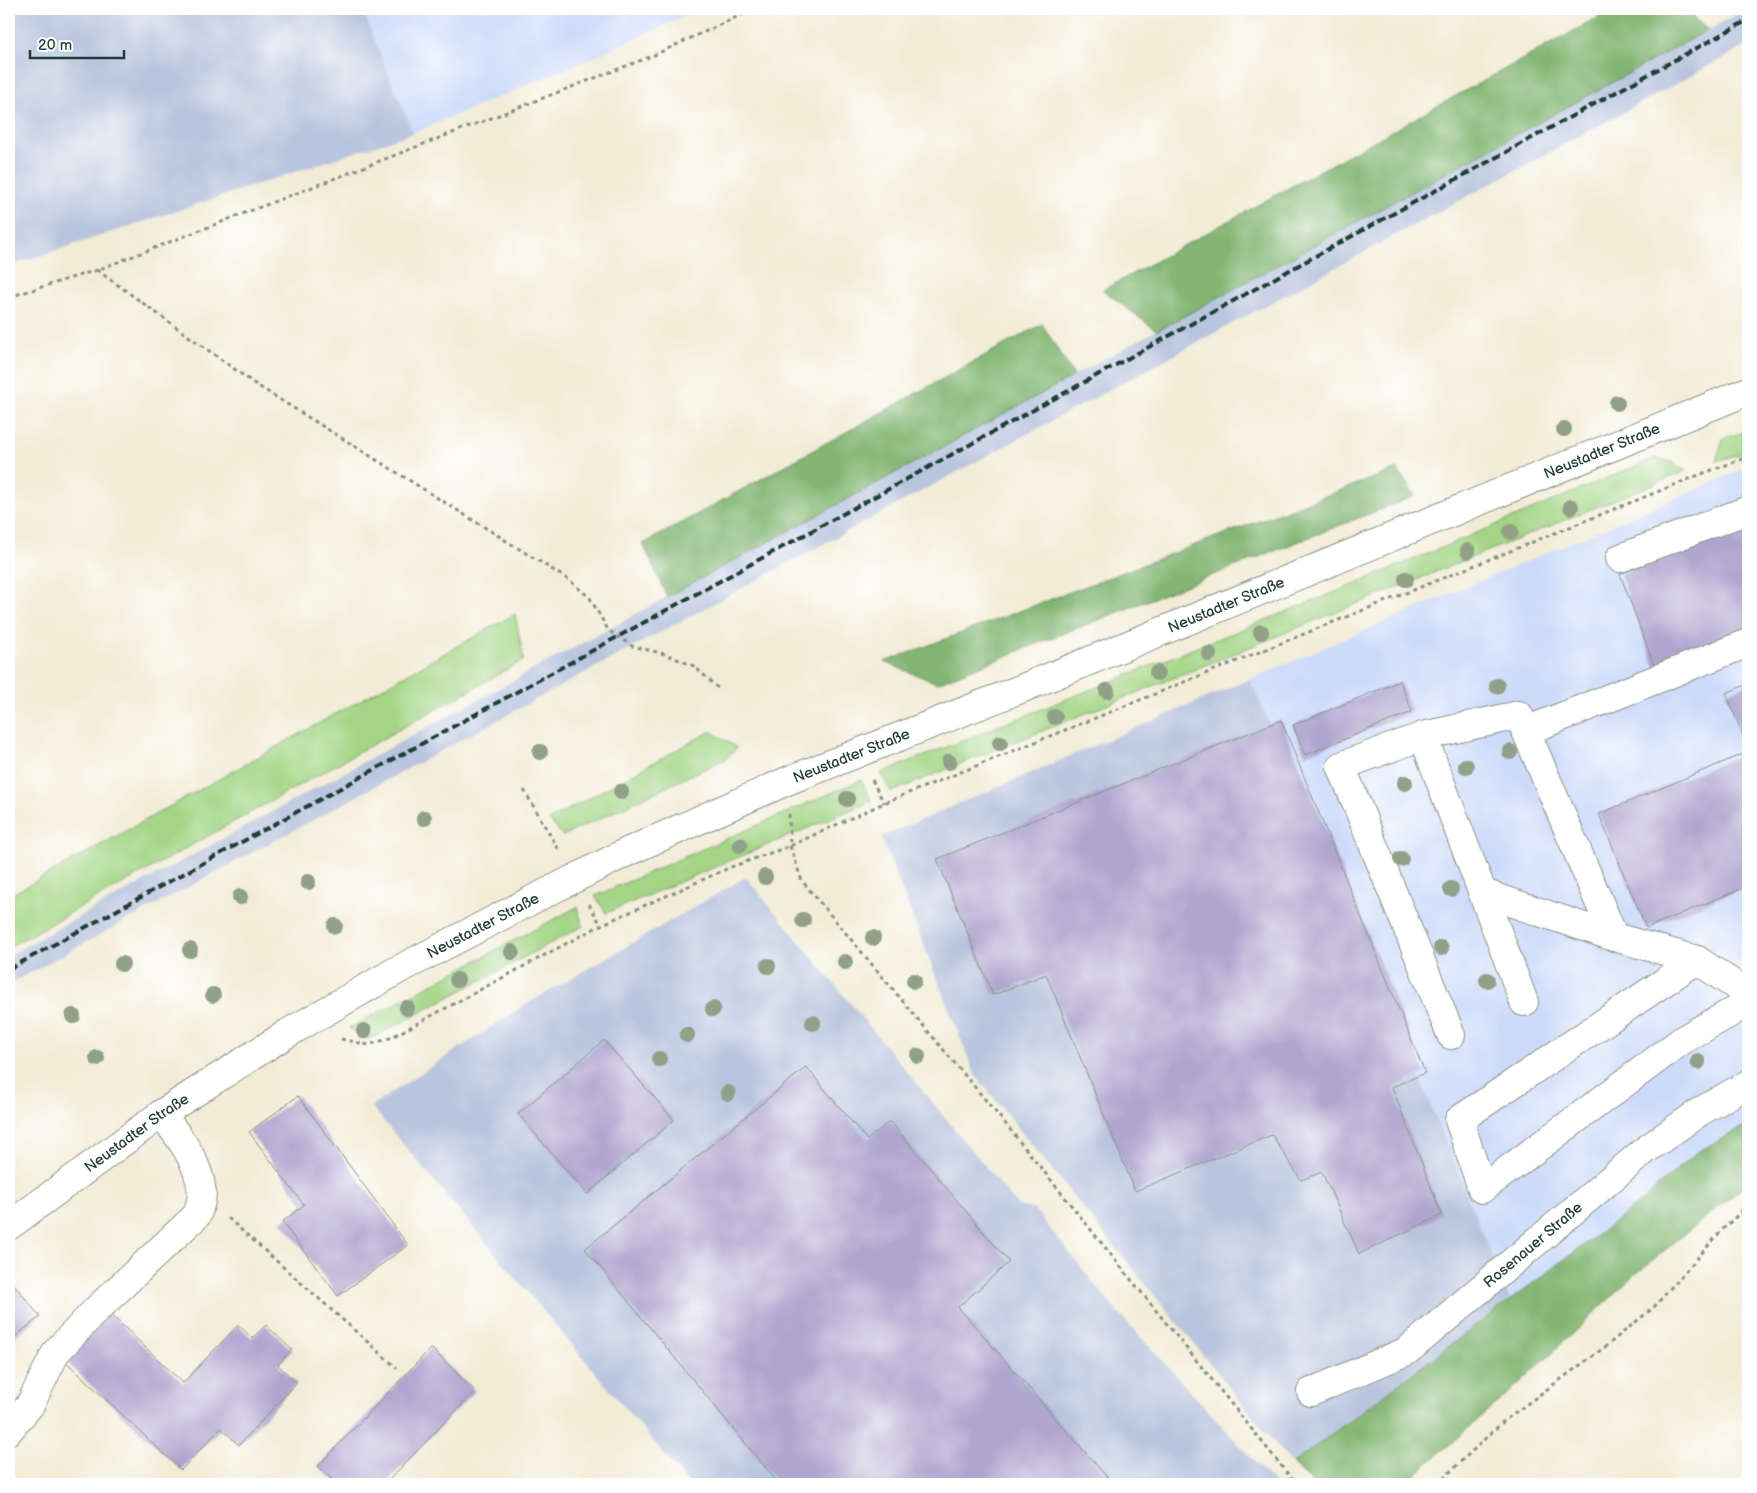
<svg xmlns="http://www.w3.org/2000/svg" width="1757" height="1493" font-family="'Balsamiq Sans',sans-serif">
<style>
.built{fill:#cddbfa}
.industrial{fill:#b9c5de}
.green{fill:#a3d585;stroke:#61895c}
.forest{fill:#82b672;stroke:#507a53}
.building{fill:#afa5cf}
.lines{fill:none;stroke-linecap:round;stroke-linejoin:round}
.minor-casing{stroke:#889485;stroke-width:30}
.path{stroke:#889485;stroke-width:3;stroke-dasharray:4 4;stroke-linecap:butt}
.minor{stroke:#fff;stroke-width:28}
.rail{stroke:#1f3d34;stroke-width:4;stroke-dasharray:8 4;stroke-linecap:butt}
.tree{fill:#90a188}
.labels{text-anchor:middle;stroke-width:5;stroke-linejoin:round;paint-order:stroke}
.street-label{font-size:15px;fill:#1f3d34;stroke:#fff}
</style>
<rect width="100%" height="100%" fill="#fff"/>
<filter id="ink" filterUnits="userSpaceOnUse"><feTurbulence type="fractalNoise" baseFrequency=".02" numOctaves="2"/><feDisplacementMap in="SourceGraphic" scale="10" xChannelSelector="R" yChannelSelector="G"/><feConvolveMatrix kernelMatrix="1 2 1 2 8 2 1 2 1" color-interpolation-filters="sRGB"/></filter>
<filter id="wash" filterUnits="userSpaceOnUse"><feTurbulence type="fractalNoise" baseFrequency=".0096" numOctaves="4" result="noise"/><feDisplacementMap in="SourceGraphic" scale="20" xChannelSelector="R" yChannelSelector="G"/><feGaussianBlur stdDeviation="1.12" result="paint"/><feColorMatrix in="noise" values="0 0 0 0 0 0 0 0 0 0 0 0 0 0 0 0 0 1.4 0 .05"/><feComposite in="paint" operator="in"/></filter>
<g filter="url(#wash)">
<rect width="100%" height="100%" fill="#f2ecd6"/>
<path class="built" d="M362,9H701L594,57L413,133Z
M1748,467V1124L1694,1154L1641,1202L1510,1300L1250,679Z"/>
<path class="industrial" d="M9,9H362L413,133L9,266Z
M1747,9H1748V45L9,984V955Z
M1250,679L1359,930L1510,1300L1292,1464L975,1075L881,837Z
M746,877L1018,1206L1035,1210L1114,1308L1275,1484H689L371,1106L522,1007Z"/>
<path class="green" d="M1748,431V452L1716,461L1723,438Z
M1655,458L1674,463L1686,471L891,792L881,773L1348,587Z
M515,614L524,660L9,947V896Z
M711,731L737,748L727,758L563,836L549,820Z
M861,780L872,801L606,913L595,896Z
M577,907L583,926L372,1038L362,1039L349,1028Z"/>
<path class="forest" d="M1614,9H1683L1708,30L1157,331L1103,290Z
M1042,324L1074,376L667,597L643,544Z
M1397,469L1415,496L937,683L884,662Z
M1748,1124V1183L1639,1271L1511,1391L1404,1484H1314L1292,1464L1641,1202L1694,1154Z"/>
<g id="blocks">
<path class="building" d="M1748,523V632L1655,668L1620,574Z
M1400,681L1412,712L1305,755L1293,725Z
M1748,684V748L1726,693Z
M1281,720L1425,1073L1392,1087L1442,1215L1359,1254L1322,1172L1301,1180L1272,1135L1135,1191L1046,974L993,995L937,859Z
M1748,752V886L1646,928L1599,814Z
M604,1040L674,1120L587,1194L518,1114Z
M806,1067L867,1140L890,1121L1009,1262L958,1307L1113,1484H779L585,1249Z
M298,1096L408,1245L338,1296L282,1222L304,1205L249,1132Z
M9,1278L40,1317L9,1341Z
M106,1310L183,1383L238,1325L252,1338L266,1325L292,1350L278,1365L297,1383L239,1445L221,1428L181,1470L61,1357Z
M431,1348L475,1391L385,1484H337L318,1466Z"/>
</g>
</g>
<g filter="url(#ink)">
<use href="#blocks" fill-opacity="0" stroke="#889485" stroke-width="1"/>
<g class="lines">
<g class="minor-casing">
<g id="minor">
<path d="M1620,558L1748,510"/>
<path d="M1526,731L1748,643"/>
<path d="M1423,736L1524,1002"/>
<path d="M1483,893L1614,937"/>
<path d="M1697,960L1459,1120L1482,1189L1684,1039L1748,1003"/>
<path d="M1451,1035L1341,766L1423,736L1519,715L1614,937L1697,960L1748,994"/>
<path id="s1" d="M9,1226L161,1114L288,1033L396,971L534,899L627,852L787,781L1023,688L1748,391"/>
<path id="s2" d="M1311,1392L1407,1351L1644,1151L1701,1111L1748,1084"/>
<path d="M9,1430L30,1405L56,1352L96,1310L197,1215C199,1208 202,1200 202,1193C200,1163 179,1136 161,1114"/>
</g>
</g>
<path class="path" d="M97,270L255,384L569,580L590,598L608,630L632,646L665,654L694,666L720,690
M9,297L97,270L652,56L754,9
M872,780L884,803
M524,790L560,852
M789,814L790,846L802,881L1004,1122L1296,1484
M589,904L601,925
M341,1039L369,1045L390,1038L601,925L731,867L790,846L884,803L1704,473L1748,457
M228,1218L397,1368
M1437,1484L1505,1420L1605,1347L1654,1307L1723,1229L1748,1205"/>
<use href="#minor" class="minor"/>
<path class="rail" d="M9,969L1748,20"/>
</g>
<g class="tree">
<circle cx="1617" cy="403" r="8"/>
<circle cx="1564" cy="429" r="8"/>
<circle cx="1571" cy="507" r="8"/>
<circle cx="1511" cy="532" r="8"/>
<circle cx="1468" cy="551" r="8"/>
<circle cx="1406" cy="579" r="8"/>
<circle cx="1261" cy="632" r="8"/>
<circle cx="1209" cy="654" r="8"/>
<circle cx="1157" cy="673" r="8"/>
<circle cx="1497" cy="686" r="8"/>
<circle cx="1107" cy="691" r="8"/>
<circle cx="1055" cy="717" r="8"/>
<circle cx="1000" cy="743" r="8"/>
<circle cx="540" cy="752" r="8"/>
<circle cx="1510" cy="752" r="8"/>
<circle cx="949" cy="762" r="8"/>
<circle cx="1466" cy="766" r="8"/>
<circle cx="1405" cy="783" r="8"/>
<circle cx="621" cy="792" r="8"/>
<circle cx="847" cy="799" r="8"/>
<circle cx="424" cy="818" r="8"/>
<circle cx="740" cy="845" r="8"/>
<circle cx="1401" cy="859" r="8"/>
<circle cx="765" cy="877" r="8"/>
<circle cx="308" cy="882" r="8"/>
<circle cx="1451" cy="889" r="8"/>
<circle cx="240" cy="897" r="8"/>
<circle cx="803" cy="920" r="8"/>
<circle cx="335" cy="926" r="8"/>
<circle cx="873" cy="938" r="8"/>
<circle cx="1441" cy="948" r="8"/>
<circle cx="190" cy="950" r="8"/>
<circle cx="512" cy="952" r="8"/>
<circle cx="845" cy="962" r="8"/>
<circle cx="122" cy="964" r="8"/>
<circle cx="768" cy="966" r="8"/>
<circle cx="457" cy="980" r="8"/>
<circle cx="1487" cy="980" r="8"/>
<circle cx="914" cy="981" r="8"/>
<circle cx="213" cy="995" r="8"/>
<circle cx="407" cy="1008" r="8"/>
<circle cx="713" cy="1009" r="8"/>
<circle cx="73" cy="1016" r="8"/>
<circle cx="813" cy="1023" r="8"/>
<circle cx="364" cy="1031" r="8"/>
<circle cx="687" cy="1035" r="8"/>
<circle cx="918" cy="1056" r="8"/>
<circle cx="97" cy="1058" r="8"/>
<circle cx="659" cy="1059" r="8"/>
<circle cx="1698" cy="1062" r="8"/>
<circle cx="728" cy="1093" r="8"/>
</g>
</g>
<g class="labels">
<g class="street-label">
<text dy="5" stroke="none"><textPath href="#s1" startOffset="1778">Neustadter Straße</textPath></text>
<text dy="5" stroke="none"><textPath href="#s1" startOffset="1372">Neustadter Straße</textPath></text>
<text dy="5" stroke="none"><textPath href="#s1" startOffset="968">Neustadter Straße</textPath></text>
<text dy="5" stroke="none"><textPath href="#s1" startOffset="562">Neustadter Straße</textPath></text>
<text dy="5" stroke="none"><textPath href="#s1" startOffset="158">Neustadter Straße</textPath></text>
<text dy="5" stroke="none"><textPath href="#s2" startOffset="269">Rosenauer Straße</textPath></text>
</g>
</g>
<rect width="1757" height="1493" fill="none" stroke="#fff" stroke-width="30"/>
<path d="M30 50v8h94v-8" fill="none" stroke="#1f3d34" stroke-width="2.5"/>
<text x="38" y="50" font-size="15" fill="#1f3d34" stroke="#ffffff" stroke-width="4" paint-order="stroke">20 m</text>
</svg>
